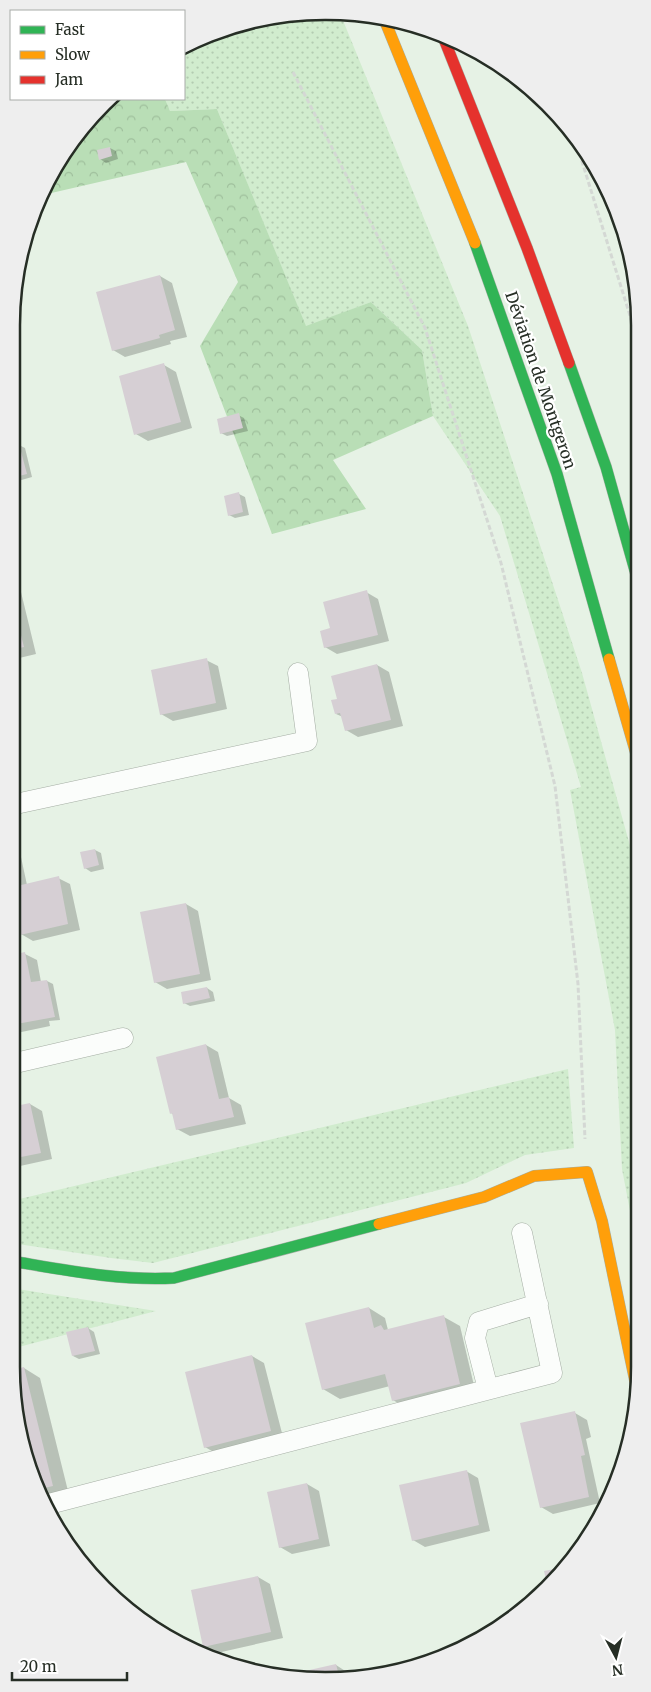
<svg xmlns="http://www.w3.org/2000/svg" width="651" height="1692" font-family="Merriweather,serif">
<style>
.grass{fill:url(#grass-dots)}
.forest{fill:url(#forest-crowns)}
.shadow{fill:#0003}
.building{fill:#d6cfd4}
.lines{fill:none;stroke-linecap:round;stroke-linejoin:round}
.lane-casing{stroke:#a5aea4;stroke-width:21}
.fast-casing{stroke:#a5aea4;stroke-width:12}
.slow-casing{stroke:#a5aea4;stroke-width:12}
.jam-casing{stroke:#a5aea4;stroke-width:12}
.path{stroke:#d4d8d4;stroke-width:3;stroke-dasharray:5 2.5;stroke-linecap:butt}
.lane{stroke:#fbfdfb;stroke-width:20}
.fast{stroke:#30b455;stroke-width:11}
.slow{stroke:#ff9f0a;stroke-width:11}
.jam{stroke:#e5322d;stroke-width:11}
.labels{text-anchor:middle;stroke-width:4.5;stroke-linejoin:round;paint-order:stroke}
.street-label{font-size:16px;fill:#262e25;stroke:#fff}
.rim{fill:none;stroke:#262e25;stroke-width:2.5}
</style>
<defs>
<pattern id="grass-dots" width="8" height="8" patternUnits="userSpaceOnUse" patternTransform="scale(1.25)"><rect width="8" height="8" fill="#d1ecce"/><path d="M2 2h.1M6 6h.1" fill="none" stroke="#b3cbb1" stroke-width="1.8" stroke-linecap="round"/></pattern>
<pattern id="forest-crowns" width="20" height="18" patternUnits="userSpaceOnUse" patternTransform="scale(1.25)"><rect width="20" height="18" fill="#b9deb6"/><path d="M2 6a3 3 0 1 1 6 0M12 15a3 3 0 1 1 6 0" fill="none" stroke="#9fbf9c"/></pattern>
</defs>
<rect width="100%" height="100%" fill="#e6f2e5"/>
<path class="grass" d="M285,14L342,18L468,326L582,673L639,878V1258L622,1169L615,1030L570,790L581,787L500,516L433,416L422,350L371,302L306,327L217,109L170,111L165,99H184V48Z
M568,1069L574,1148L525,1155L466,1183L153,1263L111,1258L11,1243V1201Z
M11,1288L156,1311L11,1349Z"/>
<path class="forest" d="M117,99H165L170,111L217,109L306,326L371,302L422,350L433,416L333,460L366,509L272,534L200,346L238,282L186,162L47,194L76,134Z"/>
<path class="shadow" d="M110,148L116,151L118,159L106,163L100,159Z
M160,276L172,283L187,337L170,341L171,344L125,357L113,350Z
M164,365L176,372L192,428L148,441L136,434Z
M238,415L244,418L248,431L227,436L221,433Z
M19,445L25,448L32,477L11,483V447Z
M239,494L245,497L249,515L235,518L229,515Z
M11,587L21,592L36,654L11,660Z
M366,592L378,599L389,641L337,654L325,647L332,629Z
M206,660L218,666L227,709L173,721L161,714Z
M377,665L389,672L403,726L358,737L346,730L343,717L336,714Z
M11,840L18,843L27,885L58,878L70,884L80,930L33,941L21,934L11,896Z
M95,850L101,853L104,869L91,872L85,868Z
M186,904L198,911L211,980L167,989L155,982Z
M25,954L37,960L41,982L47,981L53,984L60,1020L49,1021L50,1026L12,1034L11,956Z
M207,988L213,992L215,1001L190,1006L184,1003Z
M206,1045L218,1052L229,1098L241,1105L246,1124L190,1136L177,1129L174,1115L171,1113L158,1058Z
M30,1104L42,1111L52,1159L11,1168V1108Z
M369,1308L385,1318L388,1330L444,1317L460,1326L476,1394L409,1410L393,1400L390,1386L340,1399L323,1389Z
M88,1328L94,1332L100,1354L79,1359L73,1356Z
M252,1356L264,1363L283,1437L217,1454L205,1447Z
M24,1368L40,1378L69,1495L47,1501L28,1468L12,1371Z
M575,1413L587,1420L591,1437L586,1439L600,1503L553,1514L541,1507Z
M466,1471L478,1478L490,1531L425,1547L413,1540Z
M307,1484L319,1491L330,1546L292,1554L280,1547Z
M59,1521L62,1523L65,1531Z
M258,1577L270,1584L283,1638L217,1653L205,1646Z
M336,1665L353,1676L284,1678V1677Z"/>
<path class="building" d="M110,147L112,156L99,160L97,150Z
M160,275L175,330L159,335L160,338L112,351L96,292Z
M164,363L181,422L134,435L119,376Z
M239,413L243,428L220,434L217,419Z
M19,444L27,474L11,478V445Z
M239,492L243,512L228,516L224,496Z
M367,590L378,635L324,648L320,631L330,628L323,602Z
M11,596L24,647L11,650Z
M207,658L216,703L160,715L151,670Z
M377,664L391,720L345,731L340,713L335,714L331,700L337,699L331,676Z
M95,849L99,865L84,869L80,852Z
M11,863L17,886L59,876L68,924L20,935L11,898Z
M186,903L200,974L154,983L140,912Z
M25,952L31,982L47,980L55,1017L11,1025V955Z
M207,987L210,998L183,1004L181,992Z
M206,1044L219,1099L229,1097L234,1117L176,1130L172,1113L170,1114L156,1057Z
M30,1103L41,1153L11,1159V1107Z
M369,1307L374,1328L381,1325L384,1330L444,1315L460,1384L392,1401L385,1374L322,1390L305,1323Z
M88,1327L95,1351L72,1356L66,1332Z
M252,1355L271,1431L204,1448L185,1372Z
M24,1367L53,1486L40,1489L28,1468L12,1370Z
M575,1411L585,1455L581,1456L589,1497L540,1508L520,1423Z
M467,1470L479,1525L412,1541L399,1485Z
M307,1483L319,1539L279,1548L267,1492Z
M565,1567L551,1580L547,1584L544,1571Z
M258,1576L271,1632L203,1647L191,1590Z
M336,1664L339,1676L283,1678V1676Z"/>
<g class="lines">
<g class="lane-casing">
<path id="lane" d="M11,805L307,741L298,673
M11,1064L123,1038
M488,1389L475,1338L479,1322L538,1304
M49,1504L552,1373L522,1233"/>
</g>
<g class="fast-casing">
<path id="fast" d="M475,243L557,474L609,659
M569,363L606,467L638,581
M11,1261C65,1270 119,1281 174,1278L379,1224"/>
</g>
<g class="slow-casing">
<path id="slow" d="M385,21L475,243
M609,659L638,760
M379,1224L484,1197L534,1176L587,1172L602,1221L637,1390"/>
</g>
<g class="jam-casing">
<path id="jam" d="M444,39L527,248L569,363"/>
</g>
<path class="path" d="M293,72L425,328L501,563L555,786L578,984L585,1139
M575,139L637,338"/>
<use href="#lane" class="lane"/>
<use href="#fast" class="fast"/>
<use href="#slow" class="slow"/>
<use href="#jam" class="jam"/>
</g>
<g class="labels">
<g class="street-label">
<text transform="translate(541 380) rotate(71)" y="6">Déviation de Montgeron</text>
</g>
</g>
<path d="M0 0H651V1692H0ZM325 20H326A305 305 0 0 1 631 325V1367A305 305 0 0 1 326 1672H325A305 305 0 0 1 20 1367V325A305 305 0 0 1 325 20Z" fill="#eee" fill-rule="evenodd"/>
<path class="rim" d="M325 20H326A305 305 0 0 1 631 325V1367A305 305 0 0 1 326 1672H325A305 305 0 0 1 20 1367V325A305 305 0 0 1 325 20Z"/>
<rect x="10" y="10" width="175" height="90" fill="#ffffff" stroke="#a8aba8"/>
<rect x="20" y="26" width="25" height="8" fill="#30b455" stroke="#a8aba8"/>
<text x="55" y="35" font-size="15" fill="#262e25">Fast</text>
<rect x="20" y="51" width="25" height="8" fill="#ff9f0a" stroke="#a8aba8"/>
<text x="55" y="60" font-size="15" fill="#262e25">Slow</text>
<rect x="20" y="76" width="25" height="8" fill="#e5322d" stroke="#a8aba8"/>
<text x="55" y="85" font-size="15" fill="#262e25">Jam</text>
<g transform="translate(616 1657) rotate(173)" stroke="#ffffff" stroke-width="4" paint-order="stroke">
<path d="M0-4L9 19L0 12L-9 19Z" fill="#262e25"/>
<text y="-8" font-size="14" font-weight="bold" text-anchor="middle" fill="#262e25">N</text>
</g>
<path d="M12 1672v8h115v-8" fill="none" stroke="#262e25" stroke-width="2.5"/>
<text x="20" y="1672" font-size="15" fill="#262e25" stroke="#ffffff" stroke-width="4" paint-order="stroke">20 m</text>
</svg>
